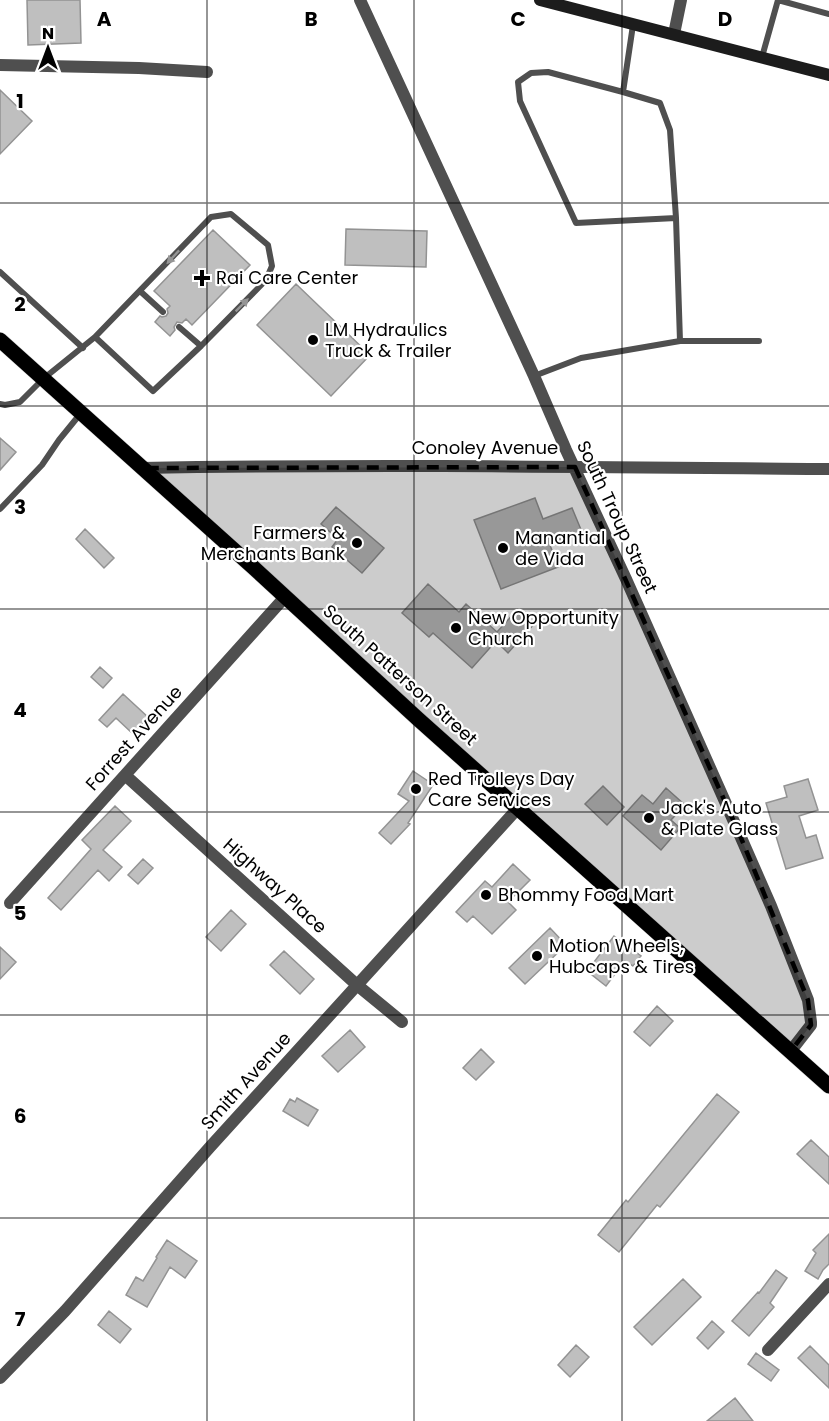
<svg xmlns="http://www.w3.org/2000/svg" width="829" height="1421" font-family="Poppins,sans-serif">
<style>
.building{fill:#bfbfbf;stroke:#939393;stroke-width:1.5}
.lines{fill:none;stroke-linecap:round;stroke-linejoin:round}
.primary-casing{stroke:#dbdbdb;stroke-width:16}
.lane{stroke:#4f4f4f;stroke-width:6}
.street{stroke:#4f4f4f;stroke-width:12}
.secondary{stroke:#1c1c1c;stroke-width:12}
.primary{stroke:#000;stroke-width:15}
.oneway{fill:#959595}
.marked{fill:#000;fill-opacity:0.2;stroke:#000;stroke-width:4.5;stroke-dasharray:12 8;stroke-linejoin:round}
.grid{fill:none;stroke:#000;stroke-width:1.5;stroke-opacity:0.55}
.poi-dot{fill:#000;stroke:#fff;stroke-width:2}
.labels{text-anchor:middle;stroke-width:4.5;stroke-linejoin:round;paint-order:stroke}
.poi-label{font-size:18px;fill:#000;stroke:#fff;text-anchor:start}
.street-label{font-size:18px;fill:#000;stroke:#fff}
.grid-label{font-size:20px;text-anchor:middle;font-weight:bold;fill:#000;stroke:#fff;stroke-width:4.5;stroke-linejoin:round;paint-order:stroke}
</style>
<rect width="100%" height="100%" fill="#fff"/>
<path class="building" d="M27,0H80L81,43L28,45Z
M0,90L32,121L0,154Z
M346,229L427,231L426,267L345,265Z
M213,230L250,265L192,325L186,319L182,323L177,322L174,327L175,330L170,336L155,322L160,316L162,317L166,316L168,313L167,309L170,306L154,291Z
M296,284L370,355L331,396L257,325Z
M0,438L16,452L0,470Z
M535,498L543,519L572,508L582,532L550,545L558,567L501,589L474,520Z
M336,507L384,548L362,573L332,547L338,539L321,524Z
M85,529L114,558L104,568L76,539Z
M428,584L459,612L466,604L497,632L518,609L534,624L508,653L496,641L472,668L433,633L429,637L402,613Z
M100,667L112,678L103,688L91,677Z
M123,694L149,718L133,734L116,718L107,727L99,720Z
M413,771L428,781L430,778L435,782L408,823L410,824L391,844L379,833L409,801L398,794Z
M808,779L818,810L799,816L806,838L816,835L823,858L786,869L766,803L787,797L784,786Z
M603,786L624,807L607,825L585,804Z
M666,788L685,805L671,820L680,828L661,850L623,816L642,795L653,804Z
M115,806L131,821L103,850L122,867L109,881L98,870L61,910L48,898L91,849L82,840Z
M143,859L153,868L138,884L128,875Z
M513,864L530,880L508,902L516,910L492,934L473,916L467,922L456,912L485,881L492,887Z
M231,910L246,924L221,951L206,937Z
M550,928L566,945L525,984L509,968Z
M614,936L641,956L633,966L625,961L606,986L587,971Z
M0,947L16,962L0,979Z
M284,951L314,979L300,994L270,965Z
M657,1006L673,1021L650,1046L634,1032Z
M350,1030L365,1047L338,1072L322,1056Z
M481,1049L494,1062L476,1080L463,1068Z
M717,1094L739,1112L660,1207L657,1205L619,1252L598,1235L626,1200L628,1202Z
M297,1098L318,1110L308,1126L283,1111L290,1099L295,1102Z
M811,1140L829,1157V1184L797,1154Z
M829,1234V1264L823,1270L818,1279L805,1271L816,1253L813,1250Z
M167,1240L197,1261L185,1278L170,1267L147,1307L126,1295L136,1277L143,1281L157,1258L156,1257Z
M776,1270L787,1278L770,1303L774,1307L749,1336L732,1321L758,1292L759,1293Z
M683,1279L701,1297L652,1345L634,1327Z
M109,1311L131,1329L120,1343L98,1325Z
M712,1321L724,1332L708,1349L697,1338Z
M576,1345L589,1357L570,1377L558,1365Z
M810,1346L829,1365V1388L798,1358Z
M756,1353L779,1370L771,1381L748,1364Z
M735,1398L753,1421H707Z"/>
<g class="lines">
<g class="primary-casing">
<path id="primary" d="M0,340L255,569L418,719L829,1086"/>
</g>
<path class="lane" d="M778,0L829,14
M762,57L778,0
M623,92L660,103L670,130L676,218L576,223L520,101L518,82L531,73L548,72L623,92L633,25
M676,218L680,341
M0,272L83,348
M140,291L163,312
M179,327L201,346
M534,376L581,358L680,341H759
M0,404L5,405L20,402L43,379L95,337L153,391L201,346L266,280L272,266L268,245L231,214L211,217L95,337
M0,509L42,465L59,440L81,413"/>
<path class="street" d="M360,0L534,376L566,450L626,579L739,833L771,906L808,1000L811,1022V1025L790,1052
M674,34L681,0
M0,65L139,68L207,72
M141,468C371,464 600,467 829,469
M125,775L357,985L402,1022
M10,903L285,597
M768,1350L829,1284
M0,1378L65,1311L210,1147L518,808"/>
<path class="secondary" d="M540,0L829,75"/>
<use href="#primary" class="primary"/>
</g>
<defs><path id="oneway-solid" d="M-6-.8H1V-3.2L6.5 0L1 3.2V.8H-6Z" transform="scale(1.5)"/></defs>
<g class="oneway">
<use href="#oneway-solid" transform="translate(173 257) rotate(133)"/>
<use href="#oneway-solid" transform="translate(242 305) rotate(-45)"/>
</g>
<path class="marked" d="M575,467L739,833L808,1000L811,1025L790,1052L141,468Z"/>
<path class="grid" d="M207,0V1421M414,0V1421M622,0V1421M0,203H829M0,406H829M0,609H829M0,812H829M0,1015H829M0,1218H829"/>
<g class="poi-dot">
<path d="M199 269h6v6h6v6h-6v6h-6v-6h-6v-6h6z"/>
<circle cx="313" cy="340" r="6"/>
<circle cx="357" cy="543" r="6"/>
<circle cx="503" cy="548" r="6"/>
<circle cx="456" cy="628" r="6"/>
<circle cx="416" cy="789" r="6"/>
<circle cx="649" cy="818" r="6"/>
<circle cx="486" cy="895" r="6"/>
<circle cx="537" cy="956" r="6"/>
</g>
<g class="labels">
<g class="poi-label">
<text x="216" y="284">Rai Care Center</text>
<text x="325" y="336">LM Hydraulics<tspan x="325" dy="21">Truck &amp; Trailer</tspan></text>
<text x="345" y="539" text-anchor="end">Farmers &amp;<tspan x="345" dy="21">Merchants Bank</tspan></text>
<text x="515" y="544">Manantial<tspan x="515" dy="21">de Vida</tspan></text>
<text x="468" y="624">New Opportunity<tspan x="468" dy="21">Church</tspan></text>
<text x="428" y="785">Red Trolleys Day<tspan x="428" dy="21">Care Services</tspan></text>
<text x="661" y="814">Jack's Auto<tspan x="661" dy="21">&amp; Plate Glass</tspan></text>
<text x="498" y="901">Bhommy Food Mart</text>
<text x="549" y="952">Motion Wheels,<tspan x="549" dy="21">Hubcaps &amp; Tires</tspan></text>
</g>
<g class="street-label">
<text x="485" y="454">Conoley Avenue</text>
<text transform="translate(617 517) rotate(65)" y="6">South Troup Street</text>
<text transform="translate(400 675) rotate(42)" y="6">South Patterson Street</text>
<text transform="translate(134 738) rotate(-48)" y="6">Forrest Avenue</text>
<text transform="translate(275 886) rotate(42)" y="6">Highway Place</text>
<text transform="translate(246 1081) rotate(-48)" y="6">Smith Avenue</text>
</g>
</g>
<g class="grid-label">
<text x="104" y="26">A</text>
<text x="311" y="26">B</text>
<text x="518" y="26">C</text>
<text x="725" y="26">D</text>
<text x="20" y="108">1</text>
<text x="20" y="311">2</text>
<text x="20" y="514">3</text>
<text x="20" y="717">4</text>
<text x="20" y="920">5</text>
<text x="20" y="1123">6</text>
<text x="20" y="1326">7</text>
</g>
<g transform="translate(48 48)" stroke="#ffffff" stroke-width="4.5" paint-order="stroke">
<path d="M0-4.5L10 22L0 15L-10 22Z" fill="#000000"/>
<text y="-9" font-size="16" font-weight="bold" text-anchor="middle" fill="#000000">N</text>
</g>
</svg>
